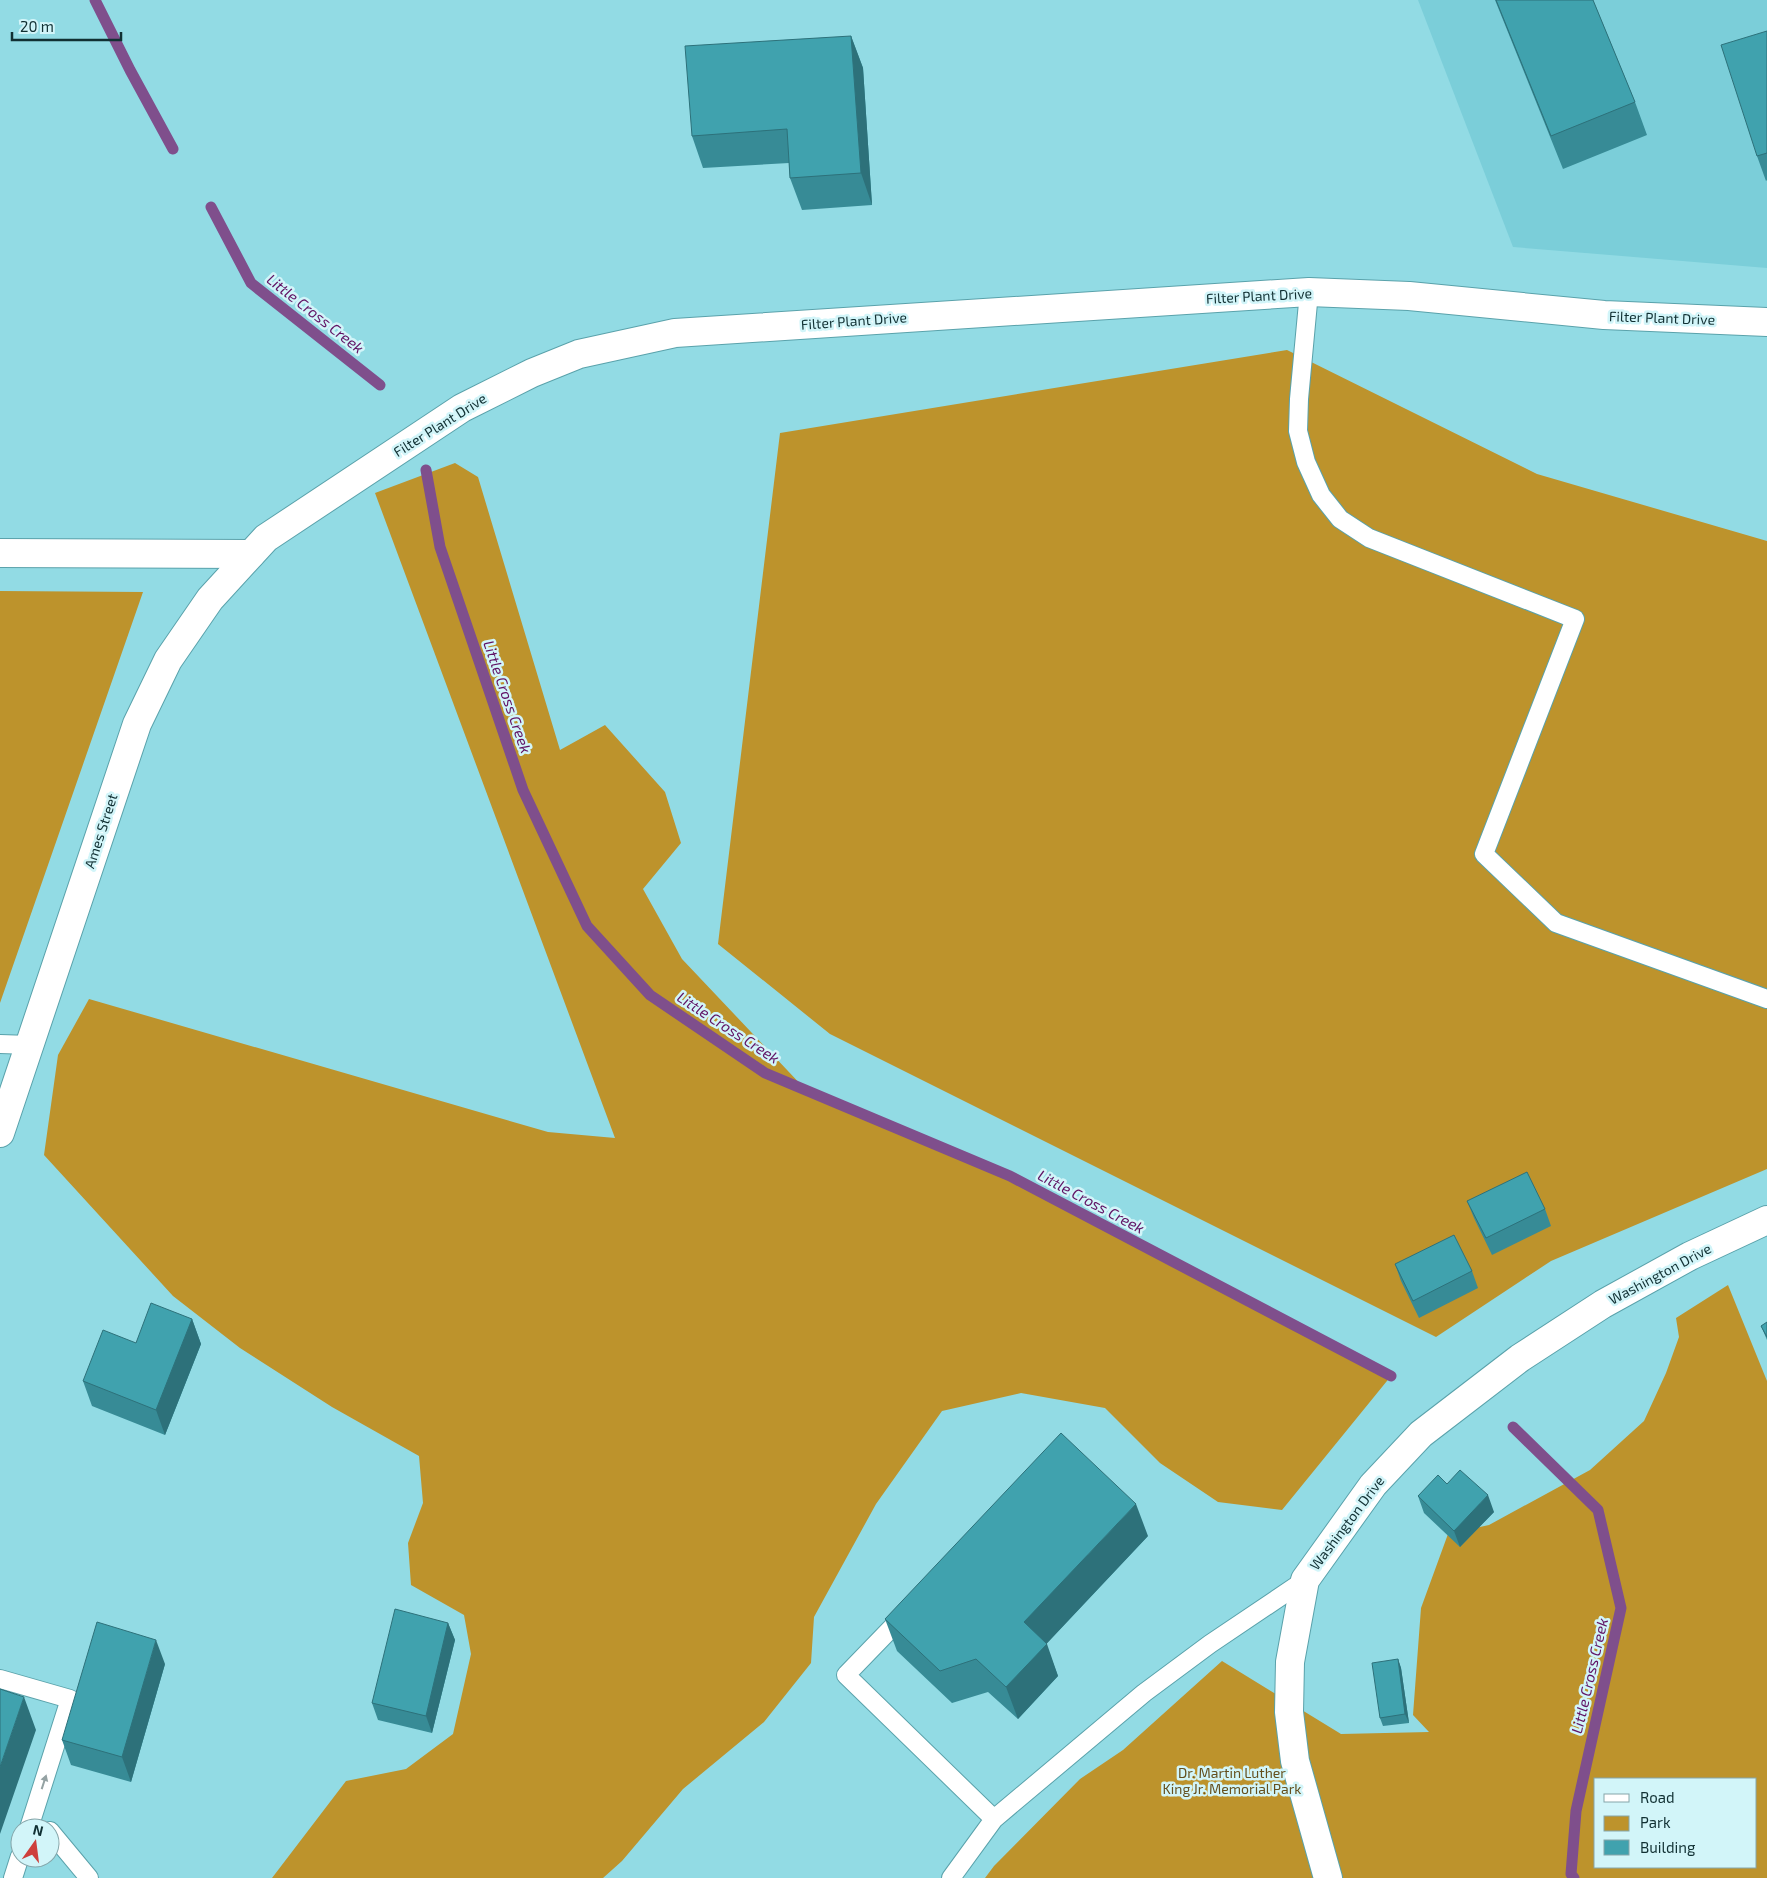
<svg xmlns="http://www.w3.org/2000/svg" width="1767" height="1878" font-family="'Exo 2',sans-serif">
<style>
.built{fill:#7bced9}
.green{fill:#bd932c;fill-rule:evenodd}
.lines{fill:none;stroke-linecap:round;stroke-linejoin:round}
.stream{stroke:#7f4f8c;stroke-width:11}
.service-casing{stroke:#5aa2ab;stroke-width:20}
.minor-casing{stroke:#5aa2ab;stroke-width:30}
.tertiary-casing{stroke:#5aa2ab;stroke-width:30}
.service{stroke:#fff;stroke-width:18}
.minor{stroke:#fff;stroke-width:28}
.tertiary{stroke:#fff;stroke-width:28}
.wall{fill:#378b96}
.shaded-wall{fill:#2d717a}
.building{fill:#40a2ae;stroke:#2d717a}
.oneway{fill:#94a2a3}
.labels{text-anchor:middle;stroke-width:5;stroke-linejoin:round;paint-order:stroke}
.street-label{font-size:14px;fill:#113033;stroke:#d2f5f9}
.park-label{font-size:14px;fill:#644f1d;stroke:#d2f5f9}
.water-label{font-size:15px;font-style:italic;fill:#601264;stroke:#d2f5f9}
</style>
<rect width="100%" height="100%" fill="#92dbe4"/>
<path class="built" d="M1418,0H1767V268L1513,247Z"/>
<path class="green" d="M1287,350L1537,474L1767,541V1169L1551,1261L1436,1337L830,1034L718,944L780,433Z
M455,463L478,477L560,750L605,725L665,792L681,843L643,889L682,959L805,1089L915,1136L1045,1195L1391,1376L1282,1510L1218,1502L1160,1463L1105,1408L1021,1393L942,1411L876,1504L814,1617L811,1663L764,1722L683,1789L622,1861L603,1878H272L346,1781L406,1769L453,1734L471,1654L464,1615L411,1585L408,1543L423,1503L419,1456L332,1407L240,1348L173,1296L44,1155L58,1055L89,999L548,1132L615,1138L375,493Z
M0,591L143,592L0,1003Z
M1728,1285L1767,1381V1878H985L994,1866L1080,1779L1123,1750L1222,1661L1341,1734L1429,1732L1413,1715L1421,1608L1448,1534L1489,1525L1590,1470L1644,1421L1666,1373L1679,1337L1676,1318ZM1596,1779H1756V1867H1596Z"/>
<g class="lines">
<path class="stream" d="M95,0L130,70L173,149
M211,207L251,283L380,385
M426,470L440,547L523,790L587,926L650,995L765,1073L1010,1176L1391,1376
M1513,1427L1598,1510L1621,1608L1576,1811L1571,1874L1574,1878"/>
<g class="service-casing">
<path id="service" d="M1309,292L1299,399L1298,431L1306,462L1321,495L1340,519L1369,538L1575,619L1484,854L1556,923L1767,999
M0,1044L30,1045
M906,1613L846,1675L994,1819
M0,1679L70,1699L29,1828
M50,1831L89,1878
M13,1878L20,1856
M951,1878L994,1819L1144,1693L1210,1644L1305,1580"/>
</g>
<g class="minor-casing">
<path id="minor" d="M0,553L251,554
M1328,1878L1295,1761L1289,1712L1290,1662L1305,1580L1373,1485L1421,1434L1520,1358L1603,1304L1690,1256L1767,1220"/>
</g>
<g class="tertiary-casing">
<path id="tertiary" d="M0,1133L137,724L168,660L210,599L266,538L462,408L532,373L579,354L675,333L1309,292L1409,296L1604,315L1767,322"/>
</g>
<use href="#service" class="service"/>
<use href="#minor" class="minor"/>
<use href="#tertiary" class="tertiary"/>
</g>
<path class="wall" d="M1495,0H1593L1635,102L1647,135L1563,169Z
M1767,31V180L1766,181L1757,156Z
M851,36L863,68L872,205L802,210L790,178L789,163L703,168L692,136Z
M1467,1201L1545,1209L1551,1226L1492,1255L1474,1218Z
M1395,1264L1472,1271L1478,1288L1419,1318L1401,1281Z
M192,1319L201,1344L165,1435L92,1406L83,1381Z
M1767,1322V1340L1761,1326Z
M1447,1484L1494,1512L1460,1547L1424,1513L1418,1496Z
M1148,1536L1046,1644L1058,1676L1018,1719L988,1692L952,1703L897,1651L885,1619Z
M448,1623L455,1640L432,1733L378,1720L372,1703Z
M1398,1659L1401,1668L1409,1723L1383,1726L1380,1718Z
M165,1664L131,1782L71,1765L62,1740Z"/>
<path class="shaded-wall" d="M851,36L863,68L872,205L861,173Z
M192,1319L201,1344L165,1435L156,1410Z
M1488,1495L1494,1512L1460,1547L1454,1531Z
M1136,1504L1148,1536L1036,1655L1024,1622Z
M448,1623L455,1640L432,1733L426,1716Z
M156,1640L165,1664L131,1782L122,1757Z
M1047,1644L1058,1676L1018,1719L1006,1687Z
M1398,1659L1401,1668L1409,1723L1405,1714Z
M24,1697L36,1730L0,1834V1767Z"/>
<path class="building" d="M1496,0H1593L1635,102L1551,136Z
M1767,31V153L1757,156L1721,45Z
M851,36L861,173L790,178L787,129L692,136L685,46Z
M1527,1172L1545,1209L1486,1238L1467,1201Z
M1454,1235L1472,1271L1413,1301L1395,1264Z
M151,1303L192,1319L156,1410L83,1381L103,1330L136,1343Z
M1767,1322V1337L1761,1326Z
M1061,1433L1136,1504L1024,1622L1047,1644L1006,1687L976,1659L940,1671L885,1619Z
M1460,1470L1488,1495L1454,1531L1418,1496L1438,1475L1447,1484Z
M395,1609L448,1623L426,1716L372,1703Z
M97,1622L156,1640L122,1757L62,1740Z
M1398,1659L1405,1714L1380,1718L1372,1663Z
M0,1689L24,1697L0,1767Z"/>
<defs><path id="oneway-solid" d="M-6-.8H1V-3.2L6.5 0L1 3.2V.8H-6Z" transform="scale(1.25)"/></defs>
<use class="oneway" href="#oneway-solid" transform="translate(44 1782) rotate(-72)"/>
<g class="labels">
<g class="street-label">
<text transform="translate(1259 296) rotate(-3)" y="5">Filter Plant Drive</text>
<text transform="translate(1662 318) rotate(2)" y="5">Filter Plant Drive</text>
<text transform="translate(854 321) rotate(-4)" y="5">Filter Plant Drive</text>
<text transform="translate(440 425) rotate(-32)" y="5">Filter Plant Drive</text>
<text transform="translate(101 831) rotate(-72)" y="5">Ames Street</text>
<text transform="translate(1660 1274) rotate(-28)" y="5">Washington Drive</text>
<text transform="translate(1347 1523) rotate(-53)" y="5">Washington Drive</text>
</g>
<g class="park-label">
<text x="1232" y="1778">Dr. Martin Luther<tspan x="1232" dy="16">King Jr. Memorial Park</tspan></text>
</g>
<g class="water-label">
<text transform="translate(315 314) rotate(38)" y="5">Little Cross Creek</text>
<text transform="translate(507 697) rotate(71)" y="5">Little Cross Creek</text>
<text transform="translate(728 1028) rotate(33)" y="5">Little Cross Creek</text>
<text transform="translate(1091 1202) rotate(28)" y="5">Little Cross Creek</text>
<text transform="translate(1590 1676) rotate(-77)" y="5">Little Cross Creek</text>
</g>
</g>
<rect x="1594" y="1778" width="162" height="90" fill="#d2f5f9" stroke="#85a6aa"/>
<rect x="1604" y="1794" width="25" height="8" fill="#ffffff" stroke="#85a6aa"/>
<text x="1640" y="1803" font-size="15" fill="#113033">Road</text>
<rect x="1604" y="1816" width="25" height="15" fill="#bd932c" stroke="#85a6aa"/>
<text x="1640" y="1828" font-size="15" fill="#113033">Park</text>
<rect x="1604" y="1840" width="25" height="15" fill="#40a2ae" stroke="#85a6aa"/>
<text x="1640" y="1853" font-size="15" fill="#113033">Building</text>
<g transform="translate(35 1843) rotate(14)"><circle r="24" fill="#d2f5f9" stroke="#85a6aa"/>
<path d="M0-4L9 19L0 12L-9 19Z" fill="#ce3f3c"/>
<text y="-8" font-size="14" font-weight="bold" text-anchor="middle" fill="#113033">N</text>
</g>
<path d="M12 32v8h109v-8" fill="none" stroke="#113033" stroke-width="2.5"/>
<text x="20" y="32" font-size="15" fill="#113033" stroke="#d2f5f9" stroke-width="4" paint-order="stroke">20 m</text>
</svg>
